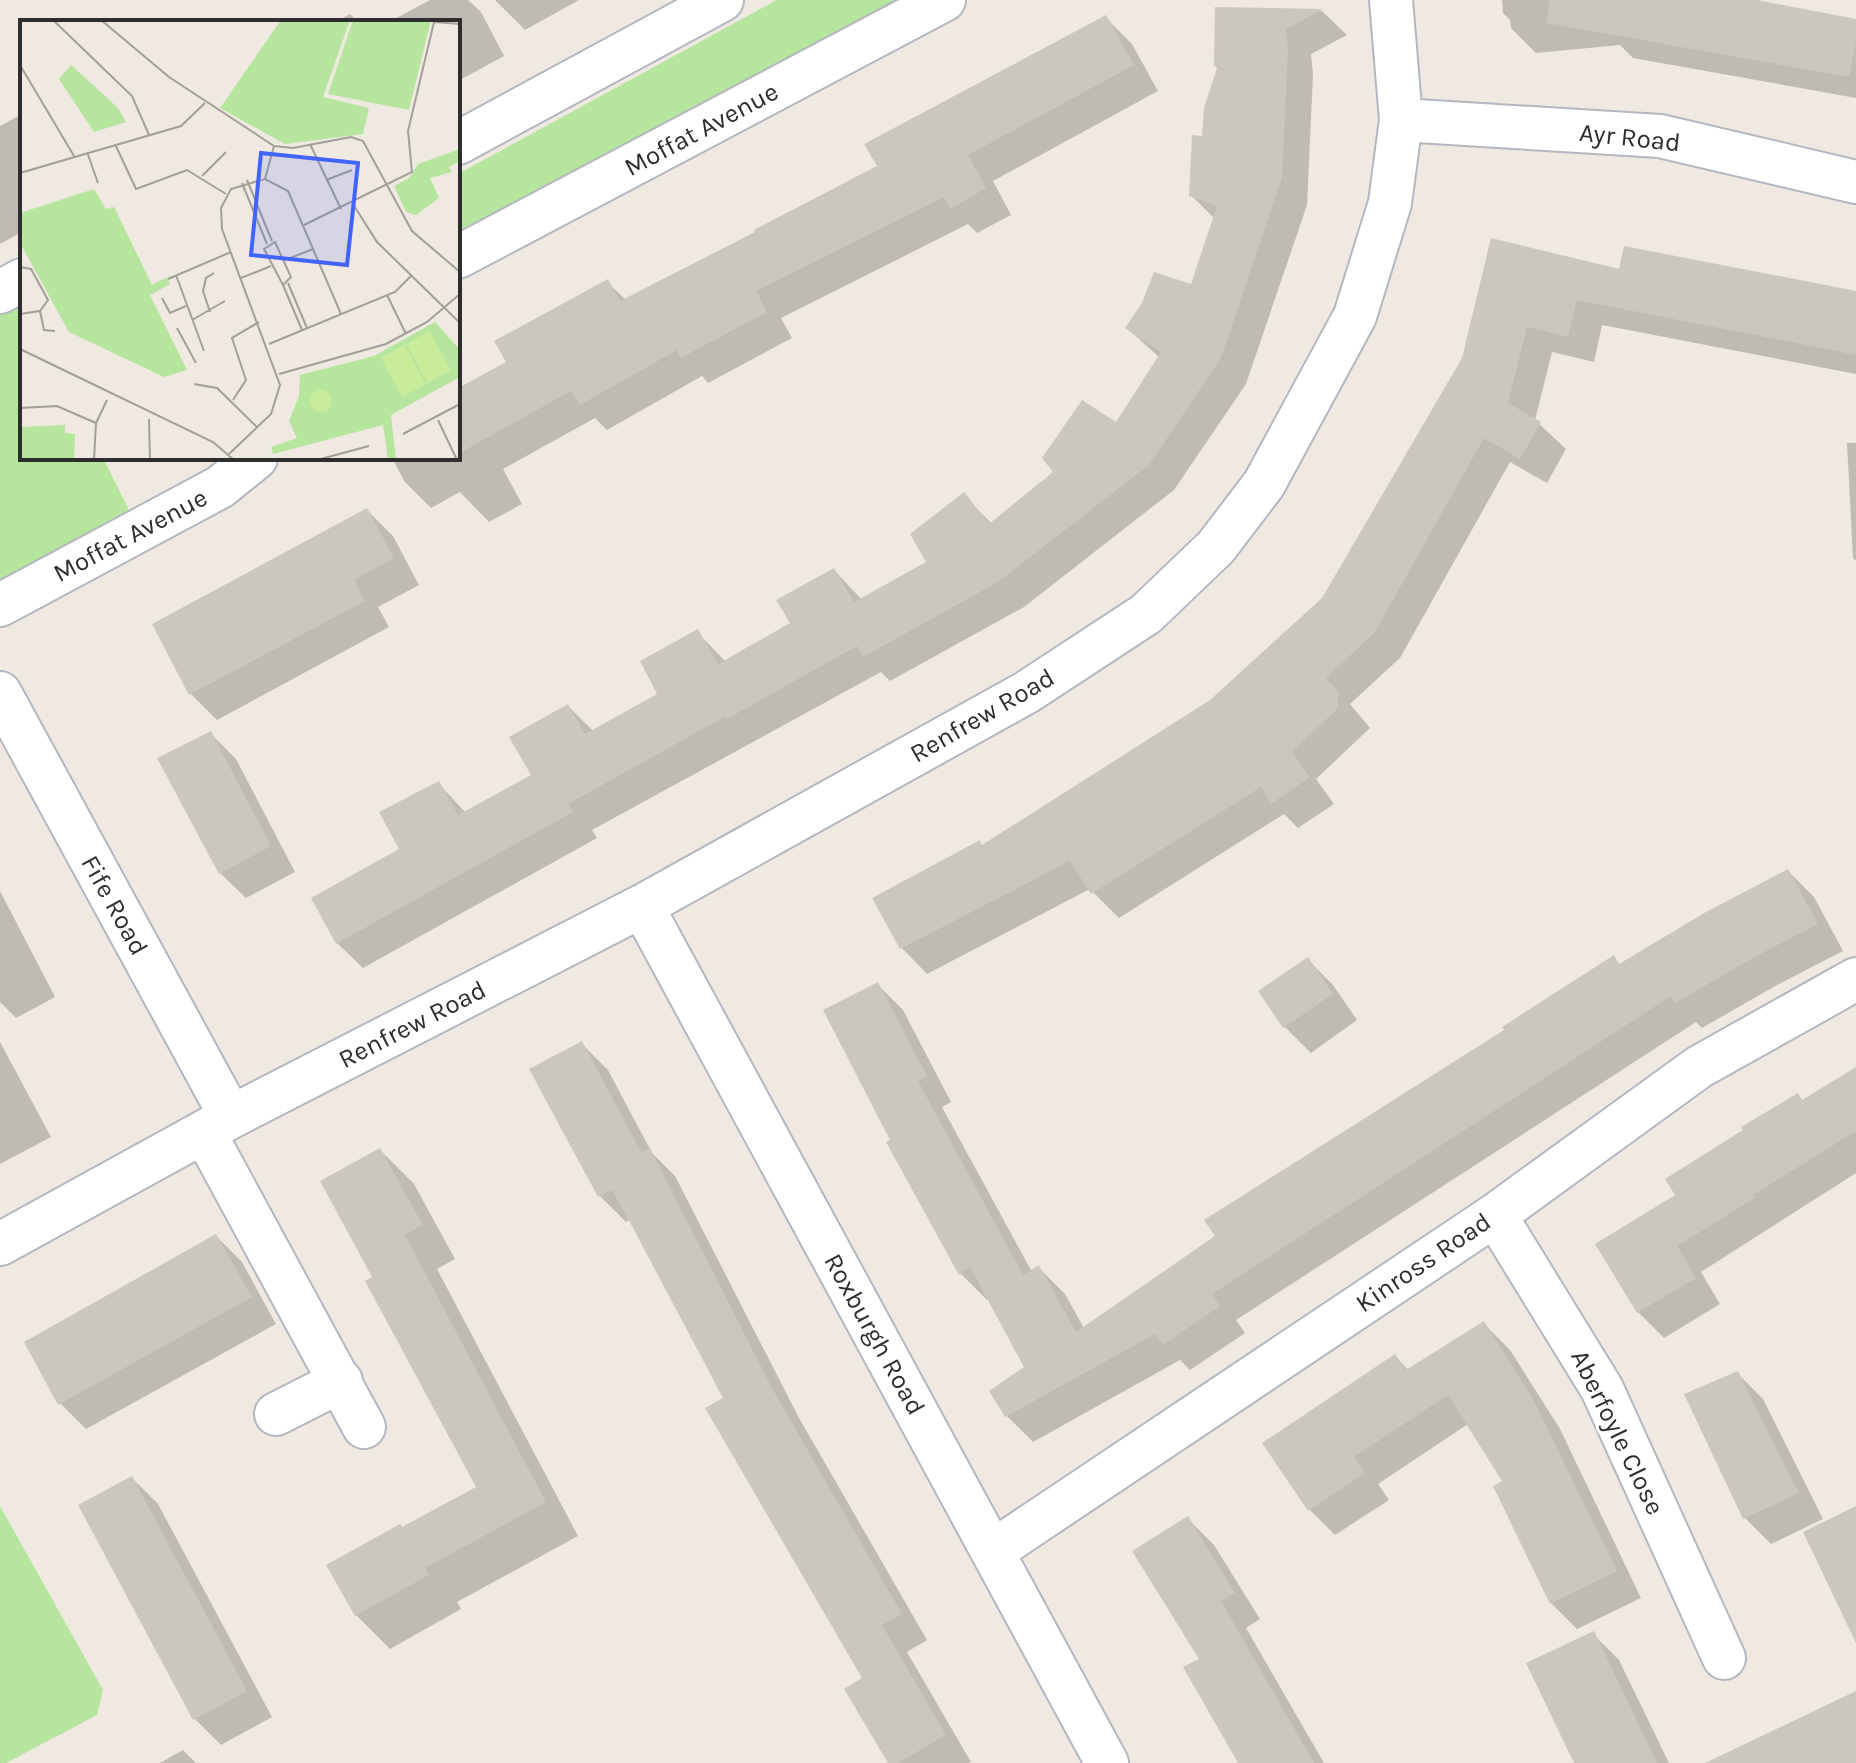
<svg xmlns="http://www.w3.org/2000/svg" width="1856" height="1763" font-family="Karla,sans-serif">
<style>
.green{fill:#b6e59e}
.shadow{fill:#0003}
.building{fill:#cbc7bf}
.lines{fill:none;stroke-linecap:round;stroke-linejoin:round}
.street-casing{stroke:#b4b7c1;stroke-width:46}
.street{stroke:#fff;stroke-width:42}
.labels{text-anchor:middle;stroke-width:6;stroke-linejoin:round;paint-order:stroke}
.street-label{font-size:26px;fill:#2e2e2e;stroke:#fff}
.inset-road{fill:none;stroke:#a29e99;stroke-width:2}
.view{fill:#4264fb;fill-opacity:0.15;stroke:#4264fb;stroke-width:4}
.inset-edge{fill:none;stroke:#2e2e2e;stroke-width:4}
</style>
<rect width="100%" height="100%" fill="#efe9e1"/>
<path class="green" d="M777,0H896L458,235V174Z
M22,302V458H103L129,510L0,581V308Z
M0,1506L103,1690L97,1715L6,1763H0Z"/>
<path class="shadow" d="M430,0H468L481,12L504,56L458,81V22H389Z
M495,0H579L525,30Z
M1502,0H1738L1856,22V98L1633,58L1620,45L1536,53L1511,28L1510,20L1503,13Z
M1217,9L1322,11L1347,35L1311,54L1313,75L1307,205L1246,384L1174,490L1024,607L890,681L881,672L592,830L597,838L363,968L337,943L402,850L439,784L466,813L534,775L568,706L593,731L660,694L697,632L726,662L793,624L834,570L862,600L929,563L963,495L992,524L1116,425L1160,358L1127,328L1192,287L1215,219L1191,195L1219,69L1216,67Z
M350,14L358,22H336Z
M1106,18L1132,44L1158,91L993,181L1011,215L977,233L968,224L781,318L792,338L708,383L702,376L607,430L595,418L503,469L522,504L489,522L460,492L431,508L405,482L392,458H458V391L509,363L607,282L626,300L879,167Z
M22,114V232L0,244V126Z
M1621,271L1856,293V374L1602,325L1594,362L1552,352L1535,420L1566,449L1547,483L1510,462L1400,658L1350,704L1370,728L1316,779L1334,804L1298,828L1284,814L1119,918L1090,889L927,974L902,948L875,899L984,847L1212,701L1324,599L1464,359Z
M1847,443H1856V561L1853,558Z
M367,510L393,536L419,585L378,607L389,627L217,720L191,694L155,625Z
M210,733L236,759L295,872L246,898L220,873Z
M1788,871L1814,897L1843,951L1777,985L1702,1028L1696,1022L1236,1320L1245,1333L1190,1370L1180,1360L1033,1442L1007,1416L1027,1368L989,1298L987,1300L961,1274L889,1143L893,1141L877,984L903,1010L951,1102L942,1107L1032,1272L1039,1268L1065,1294L1084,1328L1613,958L1621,965Z
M0,891L55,997L16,1018L0,1002Z
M1307,959L1333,985L1357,1020L1311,1053L1285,1027L1260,992Z
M0,1042L51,1137L0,1164Z
M582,1044L608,1070L652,1153L675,1176L799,1418L927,1640L907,1652L971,1762L968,1763H890L865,1679L726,1399L630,1219L626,1222L600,1196Z
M1856,1069V1173L1701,1272L1720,1304L1664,1338L1638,1312L1678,1196L1797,1095L1804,1102Z
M380,1150L414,1184L455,1259L437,1269L578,1536L457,1602L461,1609L390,1649L356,1615L403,1529L478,1487L375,1277Z
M216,1236L242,1262L276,1324L86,1429L60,1403Z
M1484,1324L1510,1350L1560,1429L1641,1598L1577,1629L1551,1603L1505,1482L1468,1424L1378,1484L1389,1500L1335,1535L1310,1510L1395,1356L1409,1371Z
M1737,1373L1763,1399L1823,1519L1771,1544L1745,1518Z
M132,1478L158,1504L272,1717L221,1745L195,1719Z
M1188,1519L1214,1545L1260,1619L1246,1628L1324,1763H1241L1202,1659Z
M1593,1634L1619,1660L1669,1763H1576Z
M183,1750L196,1763H160Z"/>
<path class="building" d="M1549,0H1757L1856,19V42L1849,77L1547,23Z
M1215,7L1323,9L1286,29L1288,49L1282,178L1221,358L1149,465L998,582L863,657L857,646L727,719L726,716L568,804L573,812L336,944L311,898L399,849L379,812L439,781L458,815L531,775L509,737L568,704L585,734L657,694L640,661L698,629L718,664L790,623L776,600L834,568L854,602L926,562L910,534L964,492L989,524L1053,472L1042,458L1082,400L1116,422L1161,352L1125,328L1142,303L1154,272L1191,284L1217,206L1189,196L1192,135L1202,136L1204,108L1218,65L1214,67Z
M1106,15L1134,65L968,155L986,188L950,209L944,197L756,291L767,312L681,358L677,350L580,405L571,391L458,454V388L506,362L494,341L608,279L620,301L755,232L754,230L877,166L864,144Z
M1491,238L1619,269L1624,246L1856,291V355L1577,300L1568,337L1527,327L1508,403L1541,422L1520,459L1484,438L1375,632L1326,678L1338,692V708L1292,752L1310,777L1271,804L1261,787L1091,894L1070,861L900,949L872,898L980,840L982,845L1210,700L1322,598L1462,358Z
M367,508L394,558L354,580L365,601L189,695L152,624Z
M211,731L271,846L219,874L157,758Z
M1788,869L1818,924L1751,959L1675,1003L1671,996L1212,1294L1220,1306L1163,1345L1155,1334L1005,1417L989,1391L1024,1367L970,1267L959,1275L886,1142L890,1140L823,1010L878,982L927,1076L918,1081L1023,1275L1039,1265L1076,1332L1215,1236L1204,1220L1504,1030L1502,1027L1614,955L1619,964L1706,912Z
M1308,957L1333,994L1283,1028L1258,991Z
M582,1041L641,1152L650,1148L773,1390L902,1614L882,1625L946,1735L898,1763H888L844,1689L862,1678L705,1408L723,1398L632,1226L612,1190L598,1197L529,1069Z
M1856,1067V1131L1753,1195L1755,1198L1677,1246L1696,1278L1637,1313L1595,1244L1675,1195L1665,1179L1743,1130L1741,1127L1798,1093L1802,1100Z
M380,1148L423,1225L405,1235L546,1502L425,1568L429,1575L355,1616L326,1565L400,1524L402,1527L476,1487L365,1281L372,1277L320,1181Z
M216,1234L252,1297L58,1405L24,1342Z
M1484,1321L1534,1401L1617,1571L1550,1604L1493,1486L1502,1481L1448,1395L1354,1457L1365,1473L1308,1511L1262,1443L1395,1354L1406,1370Z
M1738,1371L1799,1493L1743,1519L1684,1394Z
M132,1476L247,1691L193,1720L78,1505Z
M1856,1506V1643L1803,1532Z
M1188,1516L1235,1593L1221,1601L1314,1763H1238L1183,1667L1199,1659L1132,1551Z
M1594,1631L1657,1763H1574L1526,1663Z
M1856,1691V1763H1705Z"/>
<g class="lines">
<g class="street-casing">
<path id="street" d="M1401,120L1660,136L1856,182
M458,143L722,0
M458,257L944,0
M0,292L22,280
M0,605L220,487L256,458
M0,693L231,1117
M642,906L1107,1763
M204,1132L364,1427
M1495,1215L1602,1389L1724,1658
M0,1244L231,1117L642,906L1027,692L1146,614L1216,547L1264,484L1355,316L1390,203L1401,120L1391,0
M276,1414L341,1381
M993,1551L1495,1215L1699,1067L1856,979"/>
</g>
<use href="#street" class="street"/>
</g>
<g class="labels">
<g class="street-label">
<text transform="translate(701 129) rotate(-28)" y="9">Moffat Avenue</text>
<text transform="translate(1630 137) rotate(6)" y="9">Ayr Road</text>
<text transform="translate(130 535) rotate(-28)" y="9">Moffat Avenue</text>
<text transform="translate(982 715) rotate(-30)" y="9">Renfrew Road</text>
<text transform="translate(115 905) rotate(61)" y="9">Fife Road</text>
<text transform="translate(412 1024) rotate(-27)" y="9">Renfrew Road</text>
<text transform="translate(1423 1262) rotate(-34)" y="9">Kinross Road</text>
<text transform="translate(875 1334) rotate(61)" y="9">Roxburgh Road</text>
<text transform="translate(1618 1432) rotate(64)" y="9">Aberfoyle Close</text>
</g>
</g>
<g transform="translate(20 20)">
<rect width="440" height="440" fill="#efe9e1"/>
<path d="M261,0H330L303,77L349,88L343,114L265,124L200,88ZM333,0H411L389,90L308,74ZM51,45L98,88L106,102L74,112L39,59ZM440,129V141L429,147L432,152L410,158L419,178L396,195L386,192L374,166L389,158L398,144ZM74,169L86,189L94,187L132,265L147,257L150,264L130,275L167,350L144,357L49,312L0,223V193ZM415,302L440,330V357L371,395L376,440H368L363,405L253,434L251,427L277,418L269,401L279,376L280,355L354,336ZM45,405V413L55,414L54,440H0V407Z" fill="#b6e59e"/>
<path d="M409,311L431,350L408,363L386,324ZM384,325L406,364L382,377L361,338ZM290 381a11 11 0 1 1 22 0a11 11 0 1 1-22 0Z" fill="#c9ec9a"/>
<path class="inset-road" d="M33,0L112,76L129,115M81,0L149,57L254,126L273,128L331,117L343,121L392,211L440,252M0,45L54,136M95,124L116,169L167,150L206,174M290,124L321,189M67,132L78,163M0,153L161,106L185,83M182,156L206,132M245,159L254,126M227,160L252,221M306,160L332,150M222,163L247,224M333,184L357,222L440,303M284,205L392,152L388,111L414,2L440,4M255,222L271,257L263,265L244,229ZM265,240L293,229M0,247L11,249L28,280L20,291M156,255L184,331M221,258L251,246M148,259L211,232M268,263L287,308M263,265L282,310M367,275L386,314M142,278L150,293L166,286M190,292L183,271L186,258L194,253M0,294L20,291L24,310L35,311M172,300L205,281M157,308L176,343M249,324L375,272L392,255M0,329L193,422L214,440M259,354L366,324L407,302L440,274M174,364L197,368L238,408M213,380L226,360L212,318L239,302M0,388L37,386L76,403M129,399L130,440M418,400L437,440M383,414L440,384M209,434L251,394L260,365L202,209L201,188L211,169L245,159L268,171L321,294M74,440L76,403L87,380M297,440L349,426"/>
<path class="view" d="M241,133L338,143L327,245L231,235Z"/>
<rect width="440" height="440" class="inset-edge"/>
</g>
</svg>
